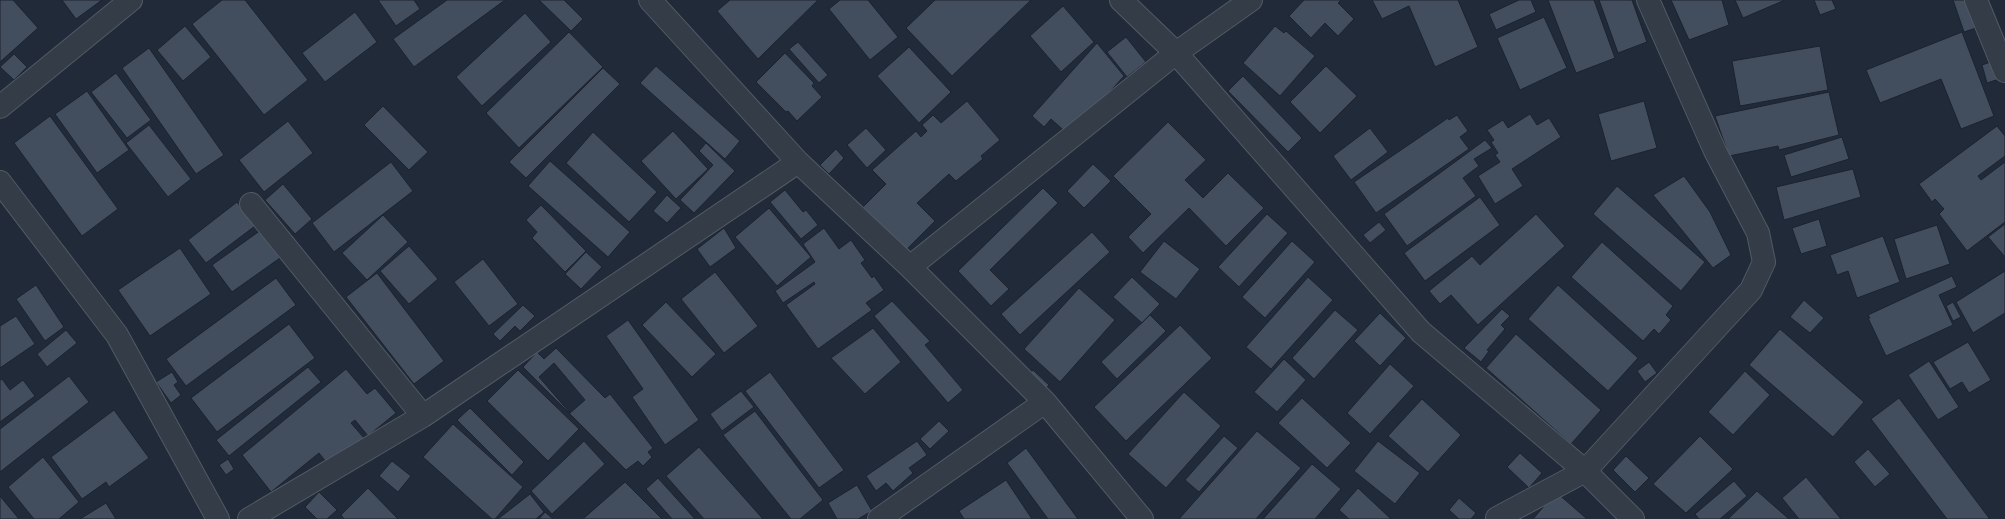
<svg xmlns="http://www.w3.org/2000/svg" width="2005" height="519" font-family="'Noto Sans',sans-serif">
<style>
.building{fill:#424d5d;stroke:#1c232f;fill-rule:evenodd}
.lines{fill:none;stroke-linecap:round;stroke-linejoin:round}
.minor-casing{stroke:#525a66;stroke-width:24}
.minor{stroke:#343c48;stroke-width:22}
</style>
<rect width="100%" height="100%" fill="#212a38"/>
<path class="building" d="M0,0H13L38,28L0,62Z
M62,0H102L76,19Z
M222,0H245L308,80L264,115L192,24Z
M378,0H414L420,9L396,26Z
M447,0H505L414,67L393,39Z
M539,0H564L583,19L571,31Z
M730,0H818L758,59L717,11Z
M840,0H868L898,37L870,60L829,9Z
M935,0H1031L952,76L906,28Z
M1304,0H1341L1338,3L1354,19L1338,36L1325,23L1311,38L1289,16Z
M1372,0H1458L1478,47L1435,67L1409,6L1382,19Z
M1519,0H1531L1536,12L1496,30L1489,14Z
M1548,0H1594L1615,58L1576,73Z
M1599,0H1632L1647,42L1618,53Z
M1671,0H1722L1729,25L1689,40Z
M1735,0H1785L1743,18Z
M1814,0H1832L1836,9L1820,15Z
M1953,0H1966L1976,28L1964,32Z
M1063,6L1094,42L1061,72L1030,36Z
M355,12L377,42L325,82L302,53Z
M525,13L551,42L482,106L456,77Z
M1544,17L1567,68L1520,90L1497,38Z
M185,26L211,57L183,81L157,50Z
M1275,26L1284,33L1286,31L1315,56L1280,96L1243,63Z
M569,32L603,67L519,148L486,113Z
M1962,32L1994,116L1961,129L1941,79L1880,103L1866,70Z
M1126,37L1146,62L1127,77L1107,52Z
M798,42L828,75L819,83L789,49Z
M1097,43L1124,76L1070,136L1051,119L1044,127L1032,116Z
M1820,46L1828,90L1740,106L1732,61Z
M909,47L951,92L919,123L877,76Z
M149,48L224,155L196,174L122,68Z
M785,53L814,83L812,86L822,97L797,121L788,111L786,112L756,82Z
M14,54L27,67L14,80L0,67Z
M1996,60L2002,78L1987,83L1982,65Z
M656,66L740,141L725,159L640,83Z
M1326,66L1357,96L1320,133L1290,102Z
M603,68L620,84L526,178L509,162Z
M116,73L151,120L127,138L91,92Z
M1243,76L1302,138L1288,152L1228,91Z
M87,91L129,150L97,173L55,114Z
M1829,92L1839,135L1779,150L1778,146L1729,156L1715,116Z
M967,101L1000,140L981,156L983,159L956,181L949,174L917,203L935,221L906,250L863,207L886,184L872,170L916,131L921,137L927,131L922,125L933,115L941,123Z
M1644,101L1657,148L1611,161L1598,114Z
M383,106L428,152L409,170L364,125Z
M1530,114L1537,125L1549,118L1561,137L1512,169L1523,186L1495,204L1478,176L1500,162L1495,155L1498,153L1491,142L1494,140L1487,130L1503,120L1508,128Z
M1457,115L1468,131L1460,137L1469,149L1376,213L1354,182L1448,118L1449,120Z
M50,116L118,209L82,236L14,143Z
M288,121L313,153L264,192L239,160Z
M1168,122L1206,160L1185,180L1203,198L1228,173L1264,208L1226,246L1189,208L1143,253L1128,237L1151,214L1113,176Z
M149,125L191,179L168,197L126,143Z
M1997,126L2005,136V156L1978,176L1981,180L2005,162V222L1967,251L1939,214L1944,209L1935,199L1932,202L1919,184Z
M866,128L886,150L867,168L847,145Z
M1370,128L1388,152L1351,180L1333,156Z
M673,131L708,169L676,199L641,161Z
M593,132L657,192L629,222L566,163Z
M1842,137L1849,159L1791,177L1784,155Z
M1485,140L1492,148L1474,159L1479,166L1463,178L1476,196L1407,246L1384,214Z
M706,143L735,171L694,213L680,200L713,165L699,151Z
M836,149L844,158L829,174L820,165Z
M550,161L630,232L608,257L528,186Z
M391,162L413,191L334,252L312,223Z
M1093,164L1111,181L1084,208L1067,191Z
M1853,169L1861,197L1784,220L1776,187Z
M1684,176L1710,212L1731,255L1713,268L1653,195Z
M283,184L312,219L295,234L265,200Z
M1617,186L1705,262L1681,291L1593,214Z
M1043,188L1058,203L990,270L1009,289L991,306L958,271Z
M785,190L803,212L806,210L818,225L801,239L770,202Z
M667,195L681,208L667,223L653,211Z
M1480,197L1500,225L1425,281L1404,253Z
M237,202L255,226L206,263L188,240Z
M541,205L586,251L565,272L532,238L537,232L526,220Z
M769,208L811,257L777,286L735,237Z
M1267,214L1288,233L1239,287L1218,267Z
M1536,214L1565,246L1478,325L1451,295L1440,304L1429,291L1472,256L1480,265Z
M383,215L408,242L367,280L342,253Z
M1819,219L1827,246L1801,254L1792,228Z
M1379,222L1386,230L1370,243L1363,235Z
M2005,224V257L1988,237Z
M1937,225L1950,264L1906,279L1894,239Z
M724,228L736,248L710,267L697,249Z
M824,228L839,249L851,240L865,260L861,263L872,278L874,276L884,290L866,303L872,310L818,349L786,305L815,284L814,282L783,303L775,291L815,262L803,244Z
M261,230L280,258L232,292L212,265Z
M1092,232L1110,252L1020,335L1001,314Z
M1883,236L1900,282L1857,298L1848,271L1837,275L1830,255Z
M1164,241L1200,269L1176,299L1140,272Z
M1292,241L1315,262L1265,318L1242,297Z
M1602,242L1673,306L1666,315L1671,320L1659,334L1654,329L1643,341L1571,277Z
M409,246L438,279L409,304L380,271Z
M180,248L211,294L150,336L118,290Z
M586,252L602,267L581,289L565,274Z
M483,259L518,304L489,326L454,282Z
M2005,271V313L1973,333L1956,302Z
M715,272L758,326L724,353L681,299Z
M377,273L444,361L414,384L346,297Z
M1952,276L1957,287L1939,295L1953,325L1886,356L1868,318H1870L1868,315Z
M1132,277L1160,304L1142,323L1113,297Z
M1308,277L1333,300L1271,369L1246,347Z
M276,278L296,305L186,386L166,359Z
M36,285L64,327L45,341L16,299Z
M1558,285L1638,358L1608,391L1528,319Z
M1079,288L1115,320L1060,382L1024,349Z
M1804,300L1824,318L1810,333L1790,317Z
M892,301L930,341L925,345L963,390L948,403L874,316Z
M666,302L716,354L692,377L642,325Z
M1953,302L1961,317L1953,321L1946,306Z
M523,305L535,316L520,331L515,326L500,341L493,334Z
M1502,309L1510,316L1501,325L1505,329L1487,350L1489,351L1481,362L1464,348Z
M1335,310L1358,330L1314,379L1292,358Z
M1380,313L1406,338L1380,366L1354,341Z
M1150,315L1166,331L1117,379L1101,362Z
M16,316L35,344L0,368V326Z
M628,320L699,420L665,445L632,397L643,389L606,336Z
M289,324L315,358L217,432L191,398Z
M1180,325L1212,358L1126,441L1094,407Z
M873,328L901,362L865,394L831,358Z
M1780,329L1864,402L1833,437L1749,365Z
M66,330L77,343L47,367L37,354Z
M1516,334L1601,410L1571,444L1486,368Z
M1968,342L1991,380L1969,393L1962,382L1950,389L1933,362Z
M556,348L605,398L610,394L653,448L648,452L652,457L643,466L638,461L626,470L523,367L537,352L544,359ZM554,363L585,400L570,413L539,377Z
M1284,359L1306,380L1277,412L1254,392Z
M1929,361L1959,407L1938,420L1908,375Z
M1649,362L1657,373L1645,382L1637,371Z
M1390,364L1414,386L1370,434L1347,413Z
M308,367L321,382L229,456L216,440Z
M346,369L367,394L375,388L396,413L368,436L355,420L351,423L364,438L330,467L319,453L271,492L242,455Z
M518,370L579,429L548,461L487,401Z
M1033,370L1049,385L1040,395L1024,380Z
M1745,371L1770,395L1733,435L1708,412Z
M172,372L178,382L174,385L181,395L171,403L156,382Z
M770,372L844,470L819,488L745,391Z
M69,376L89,402L0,472V429Z
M2,379L10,390L23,380L35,396L0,422V380Z
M741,391L754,407L722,431L710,414Z
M1184,392L1221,426L1166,488L1128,454Z
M1302,398L1351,443L1327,468L1278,423Z
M1899,398L1989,518L1988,519H1947L1871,419Z
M1422,399L1461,435L1428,472L1388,436Z
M470,408L524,462L512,475L457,420Z
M114,410L149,458L109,487L106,482L82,499L51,457Z
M755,411L823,500L800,519H791L723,435Z
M939,421L949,431L930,449L920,439Z
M453,424L523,487L495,519H492L423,457Z
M1257,431L1301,468L1256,519H1179Z
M1224,436L1238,448L1199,492L1185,480Z
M1700,436L1733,469L1686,513L1653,484Z
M584,441L605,464L552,514L531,491Z
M917,441L927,455L909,468L913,473L893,491L886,483L876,491L866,476Z
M1378,441L1420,473L1395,504L1354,471Z
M699,447L763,519H704L666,476Z
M1026,448L1078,519H1048L1007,463Z
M1868,449L1890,474L1875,487L1854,462Z
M1520,453L1542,473L1529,488L1507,467Z
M1626,456L1649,478L1635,492L1613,470Z
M43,457L79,502L59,519H34L8,487Z
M228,459L234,469L226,475L219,465Z
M392,461L411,476L398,492L379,476Z
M1312,464L1341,489L1315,519H1263Z
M1806,477L1841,519H1799L1782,498Z
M658,478L695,519H672L646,489Z
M1006,480L1032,519H964L959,511Z
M1734,481L1747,496L1720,519H1699L1695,514Z
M625,482L662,519H583Z
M857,485L872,511L858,519H837L828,503Z
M368,488L398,519H344L341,515Z
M1358,488L1391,519H1349L1339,510Z
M1757,491L1789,519H1728Z
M319,492L337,510L327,519H317L305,507Z
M1556,492L1587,519H1533Z
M530,494L544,512L536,519H498Z
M0,496L19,519H0Z
M1459,498L1476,513L1471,519H1459L1449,510Z
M106,503L116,519H80Z
M545,512L553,519H539Z"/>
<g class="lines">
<g class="minor-casing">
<path id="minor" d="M650,0L798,162L910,267L1045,402L1142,519
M1121,0L1176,53L1421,332L1585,471L1633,519
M1976,0L2005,71
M0,107L131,0
M0,182L117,335L218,519
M251,204L423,416
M910,267L1176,53L1251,0
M1497,518L1585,471L1751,290L1764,262L1758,233L1715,151L1648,0
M249,519L423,416L798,162
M879,519L1045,402"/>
</g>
<use href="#minor" class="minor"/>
</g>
</svg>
